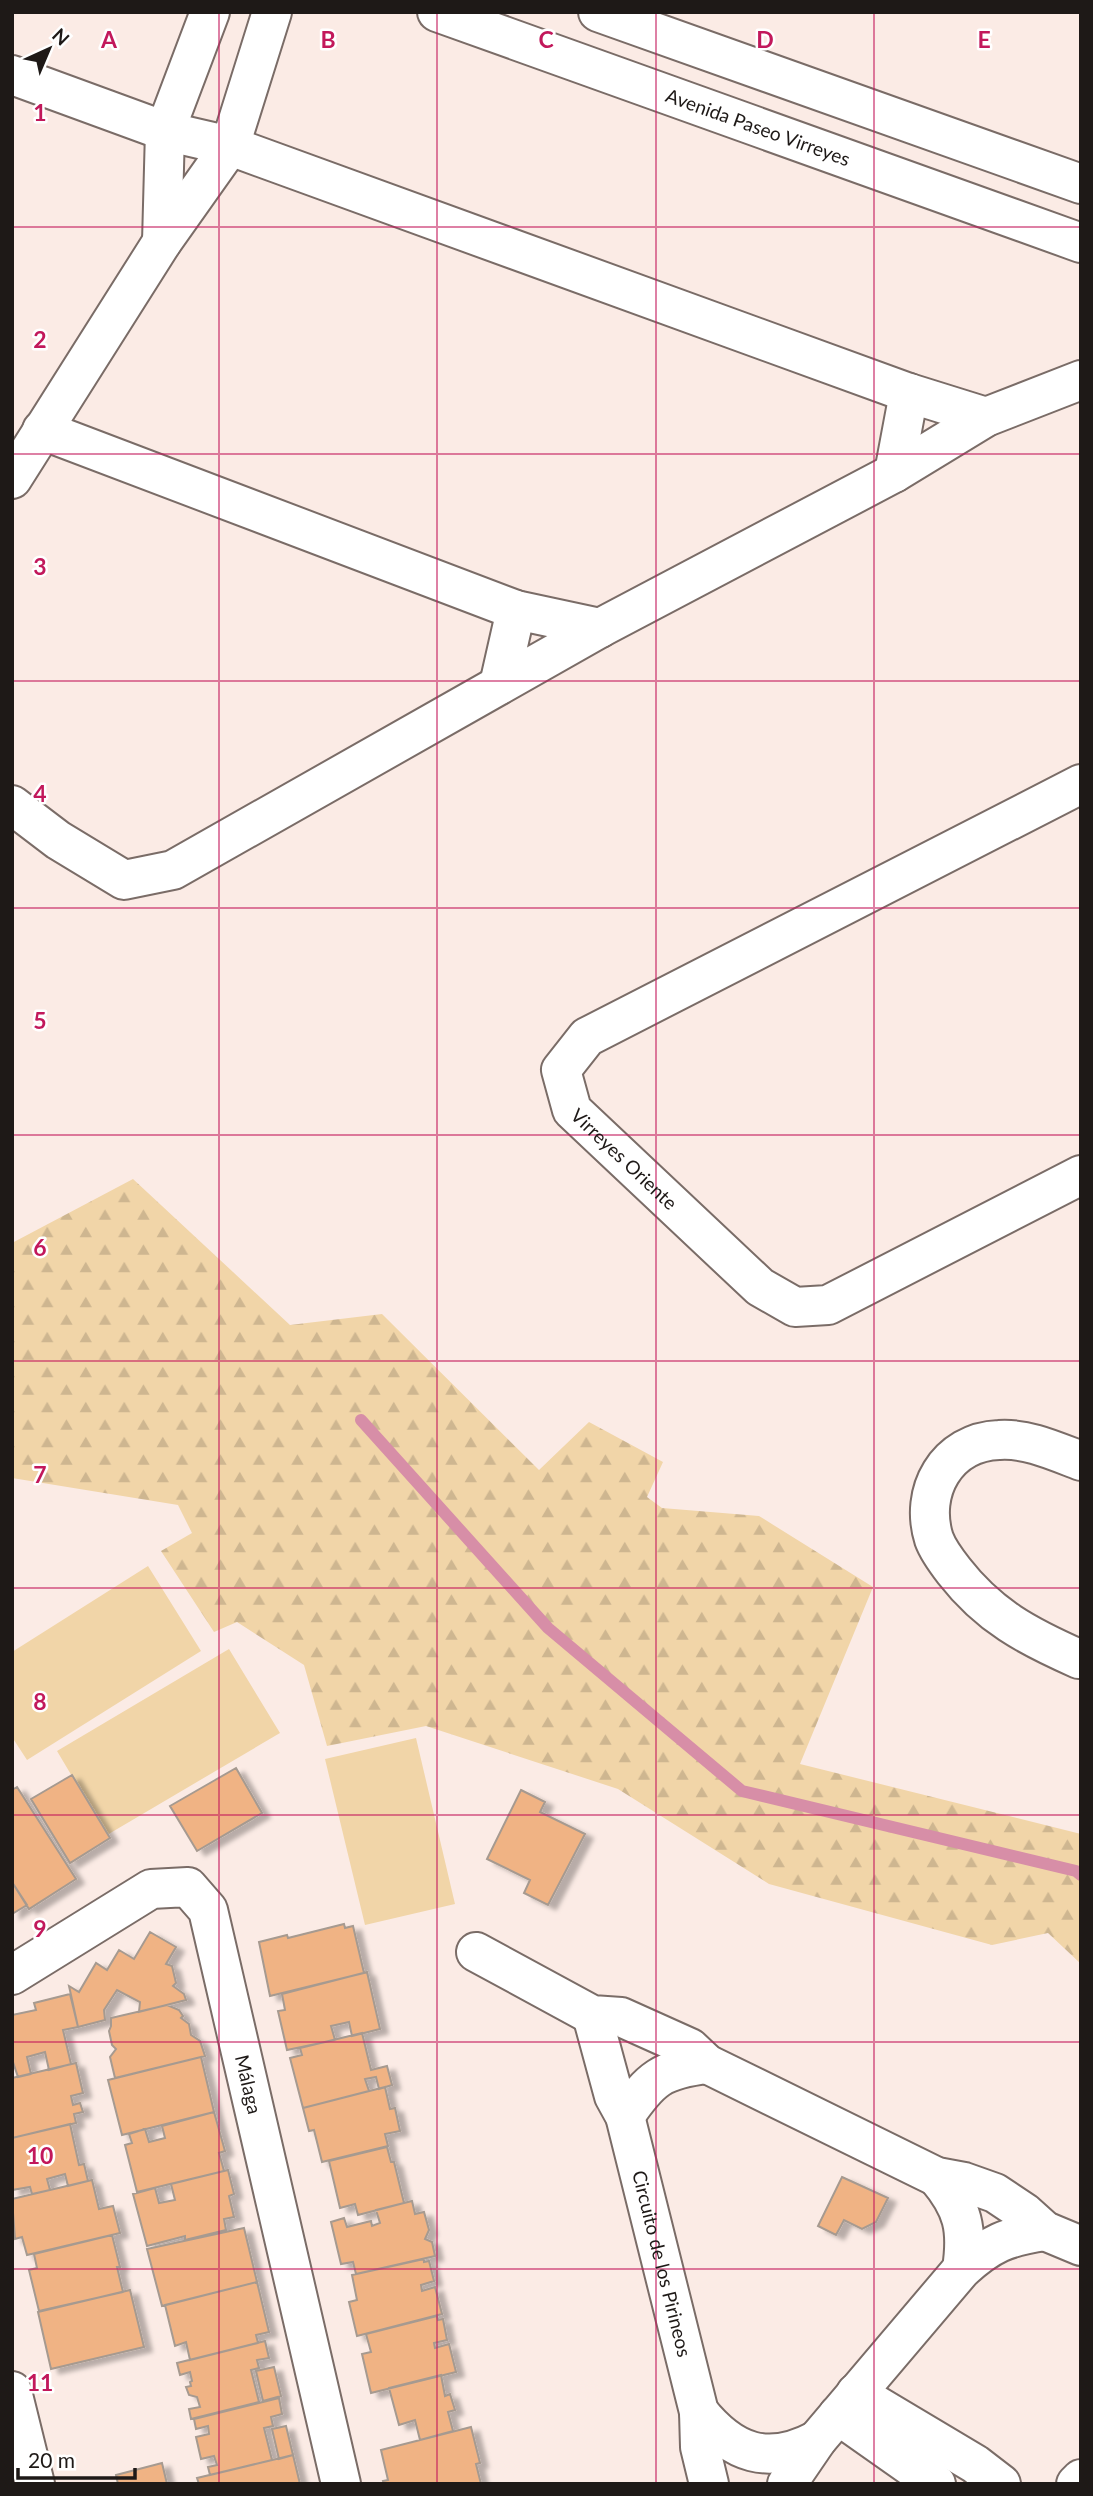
<svg xmlns="http://www.w3.org/2000/svg" width="1093" height="2496" font-family="Lato,sans-serif">
<style>
.forest{fill:url(#forest-firs)}
.pitch{fill:#f1d5a8}
.lines{fill:none;stroke-linecap:round;stroke-linejoin:round}
.stream{stroke:#d78ea7;stroke-width:12}
.building{fill:#f0b384;stroke:#a69a90;stroke-width:2;filter:url(#shadow)}
.minor-casing{stroke:#7a6c67;stroke-width:42}
.minor{stroke:#fff;stroke-width:38}
.grid{fill:none;stroke:#c2185b;stroke-width:2;stroke-opacity:0.55}
.labels{text-anchor:middle;stroke-width:5;stroke-linejoin:round;paint-order:stroke}
.street-label{font-size:19px;fill:#1e1917;stroke:#fff}
.grid-label{font-size:23px;text-anchor:middle;font-weight:bold;fill:#c2185b;stroke:#fff;stroke-width:5;stroke-linejoin:round;paint-order:stroke}
</style>
<defs>
<pattern id="forest-firs" width="22" height="20" patternUnits="userSpaceOnUse" patternTransform="scale(1.75)"><rect width="22" height="20" fill="#f1d5a8"/><path d="M5 1l3.5 6h-7zM16 11l3.5 6h-7z" fill="#ceb690"/></pattern>
<filter id="shadow"><feDropShadow dx="8" dy="4.5" stdDeviation="2" flood-color="#0004"/></filter>
</defs>
<rect width="100%" height="100%" fill="#fbebe5"/>
<path class="forest" d="M133,1179L290,1325L382,1314L539,1470L589,1422L663,1462L647,1497L662,1508L759,1516L873,1587L800,1764L1081,1834V1964L1048,1933L992,1945L769,1884L618,1789L426,1726L327,1746L304,1665L237,1622L214,1632L161,1551L192,1533L178,1505L12,1478V1243Z"/>
<path class="pitch" d="M148,1566L201,1651L27,1760L12,1737V1652Z
M229,1649L280,1733L107,1835L57,1751Z
M416,1738L455,1904L365,1925L325,1759Z"/>
<g class="lines">
<path class="stream" d="M361,1420L548,1628L742,1791L1076,1871L1081,1875"/>
</g>
<path class="building" d="M236,1768L262,1813L197,1851L170,1806Z
M72,1775L110,1838L70,1863L31,1799Z
M17,1787L76,1879L29,1909L12,1882V1790Z
M521,1790L545,1802L540,1812L585,1834L548,1905L524,1893L530,1880L487,1859Z
M12,1882L27,1905L12,1914Z
M344,1924L345,1928L353,1926L364,1973L270,1996L259,1942L287,1935L288,1938Z
M150,1932L176,1947L166,1964L172,1966L176,1983L173,1986L184,1994L186,2000L139,2012L140,2002L117,1990L104,2010L105,2020L78,2027L69,1986L79,1992L96,1963L107,1970L119,1950L134,1959Z
M367,1972L380,2029L352,2036L349,2022L331,2026L335,2040L287,2050L278,2011L285,2010L282,1994Z
M70,1994L78,2027L63,2030L71,2064L49,2070L45,2052L27,2057L31,2074L18,2077L12,2059V2015L36,2010L34,2003Z
M167,2005L179,2010L183,2016L181,2018L189,2024L191,2035L200,2041L205,2056L115,2078L110,2057L116,2049L112,2045L109,2031L111,2026V2018Z
M362,2033L371,2070L387,2066L392,2085L379,2089L376,2077L365,2079L369,2091L303,2108L290,2058L302,2055L300,2048Z
M201,2057L214,2112L122,2135L108,2080Z
M76,2063L83,2093L71,2096L73,2105L80,2103L83,2112L74,2114L76,2123L12,2138V2078Z
M385,2087L390,2109L395,2108L400,2131L385,2134L388,2146L322,2162L314,2130L309,2131L303,2108Z
M214,2112L225,2151L219,2153L224,2171L137,2192L125,2145L132,2143L129,2134L145,2129L149,2142L165,2138L162,2126Z
M70,2124L79,2165L84,2164L88,2181L68,2186L65,2174L47,2179L50,2190L32,2194L30,2187L12,2190V2138Z
M387,2147L391,2162H394L404,2203L358,2215L355,2204L340,2208L329,2161Z
M228,2170L234,2194L229,2196L234,2217L224,2219L226,2230L185,2240V2236L147,2246L133,2194L155,2188L159,2203L175,2200L171,2184Z
M842,2177L888,2198L876,2222L862,2229L844,2220L836,2235L818,2226Z
M92,2180L99,2209L113,2206L120,2233L27,2255L22,2237L15,2239L12,2199Z
M412,2201L415,2214L424,2212L429,2230L425,2239L432,2242L435,2256L356,2274L353,2262L341,2264L331,2222L344,2218L347,2227L371,2221L372,2226L380,2223L376,2210Z
M244,2228L257,2282L162,2306L147,2249Z
M112,2235L120,2267H117L123,2292L39,2311L29,2270L37,2268L34,2254Z
M424,2259V2262L429,2261L434,2281L421,2285L422,2291L435,2287L442,2314L357,2336L349,2302L357,2300L352,2275Z
M257,2282L269,2332L256,2335L258,2343L190,2360L186,2342L175,2346L165,2305Z
M130,2290L144,2347L51,2369L38,2312Z
M437,2316L438,2320L443,2319L447,2340L434,2343L435,2348L449,2344L456,2372L371,2393L362,2354L371,2352L366,2334Z
M265,2341L269,2358L257,2360L259,2368L251,2370L259,2402L191,2419L189,2409L200,2407L197,2397L189,2395L186,2387L191,2386L190,2382L192,2381L190,2372L180,2375L177,2363Z
M274,2367L281,2396L263,2401L256,2371Z
M441,2375L445,2396L450,2394L455,2410L448,2412L453,2431L420,2440L415,2420L399,2425L389,2388Z
M279,2398L282,2414L271,2417L273,2426L264,2428L272,2460L210,2475L208,2467L217,2465L214,2456L201,2459L196,2437L209,2434L208,2426L196,2429L194,2419Z
M286,2426L293,2455L279,2459L272,2429Z
M471,2427L480,2463L476,2464L481,2484H384L383,2481L388,2480L381,2450Z
M293,2455L300,2484H199L197,2478Z
M162,2463L167,2484H118L116,2475Z"/>
<g class="lines">
<g class="minor-casing">
<g id="minor">
<path id="s1" d="M437,12L1081,243"/>
<path d="M598,12L1081,184"/>
<path d="M12,75L165,131L230,146L909,393L986,417"/>
<path d="M162,242L165,131L210,12"/>
<path d="M42,430L516,610L600,628"/>
<path d="M894,473L909,393"/>
<path d="M12,479L162,242L230,146L272,12"/>
<path d="M499,685L516,610"/>
<path id="s2" d="M1081,784L587,1037L561,1070L572,1110L760,1287L795,1307L828,1305L1081,1175"/>
<path d="M12,805L58,840L124,880L173,870L600,628L894,473L986,417L1081,380"/>
<path d="M1079,1659C1027,1636 989,1616 954,1571C947,1562 938,1550 934,1539C919,1492 946,1442 999,1440C1027,1438 1055,1451 1081,1461"/>
<path d="M476,1952L592,2015L621,2017L690,2048L707,2064L937,2177L964,2182L995,2193L1025,2213L1045,2231L1081,2246"/>
<path id="s3" d="M12,1975L151,1889L188,1887L208,1910L341,2484"/>
<path id="s4" d="M592,2015L614,2096L625,2116L699,2412L700,2447L709,2484"/>
<path d="M625,2116C651,2078 661,2070 707,2064"/>
<path d="M937,2177C963,2208 968,2229 962,2269"/>
<path d="M12,2391L35,2484"/>
<path d="M856,2393L975,2464L1001,2484"/>
<path d="M699,2412C733,2454 768,2466 817,2440"/>
<path d="M838,2415L936,2484"/>
<path d="M787,2484L817,2440L962,2269C991,2243 1006,2237 1045,2231"/>
<path d="M1076,2484L1081,2479"/>
</g>
</g>
<use href="#minor" class="minor"/>
</g>
<path class="grid" d="M219,12V2484M437,12V2484M656,12V2484M874,12V2484M12,227H1081M12,454H1081M12,681H1081M12,908H1081M12,1135H1081M12,1361H1081M12,1588H1081M12,1815H1081M12,2042H1081M12,2269H1081"/>
<g class="labels">
<g class="street-label">
<text dy="7" stroke="none"><textPath href="#s1" startOffset="341">Avenida Paseo Virreyes</textPath></text>
<text dy="7" stroke="none"><textPath href="#s2" startOffset="710">Virreyes Oriente</textPath></text>
<text dy="7" stroke="none"><textPath href="#s3" startOffset="410">Málaga</textPath></text>
<text dy="7" stroke="none"><textPath href="#s4" startOffset="259">Circuito de los Pirineos</textPath></text>
</g>
</g>
<g class="grid-label">
<text x="109" y="48">A</text>
<text x="328" y="48">B</text>
<text x="546" y="48">C</text>
<text x="765" y="48">D</text>
<text x="984" y="48">E</text>
<text x="40" y="121">1</text>
<text x="40" y="348">2</text>
<text x="40" y="575">3</text>
<text x="40" y="802">4</text>
<text x="40" y="1029">5</text>
<text x="40" y="1256">6</text>
<text x="40" y="1483">7</text>
<text x="40" y="1710">8</text>
<text x="40" y="1937">9</text>
<text x="40" y="2164">10</text>
<text x="40" y="2391">11</text>
</g>
<rect width="1093" height="2496" fill="none" stroke="#1e1917" stroke-width="28"/>
<g transform="translate(49 49) rotate(44)" stroke="#ffffff" stroke-width="5" paint-order="stroke">
<path d="M0-5L12 26L0 18L-12 26Z" fill="#1e1917"/>
<text y="-10" font-size="19" font-weight="bold" text-anchor="middle" fill="#1e1917">N</text>
</g>
<path d="M18 2468v10h117v-10" fill="none" stroke="#1e1917" stroke-width="3.5"/>
<text x="28" y="2468" font-size="21" fill="#1e1917" stroke="#ffffff" stroke-width="5" paint-order="stroke">20 m</text>
</svg>
